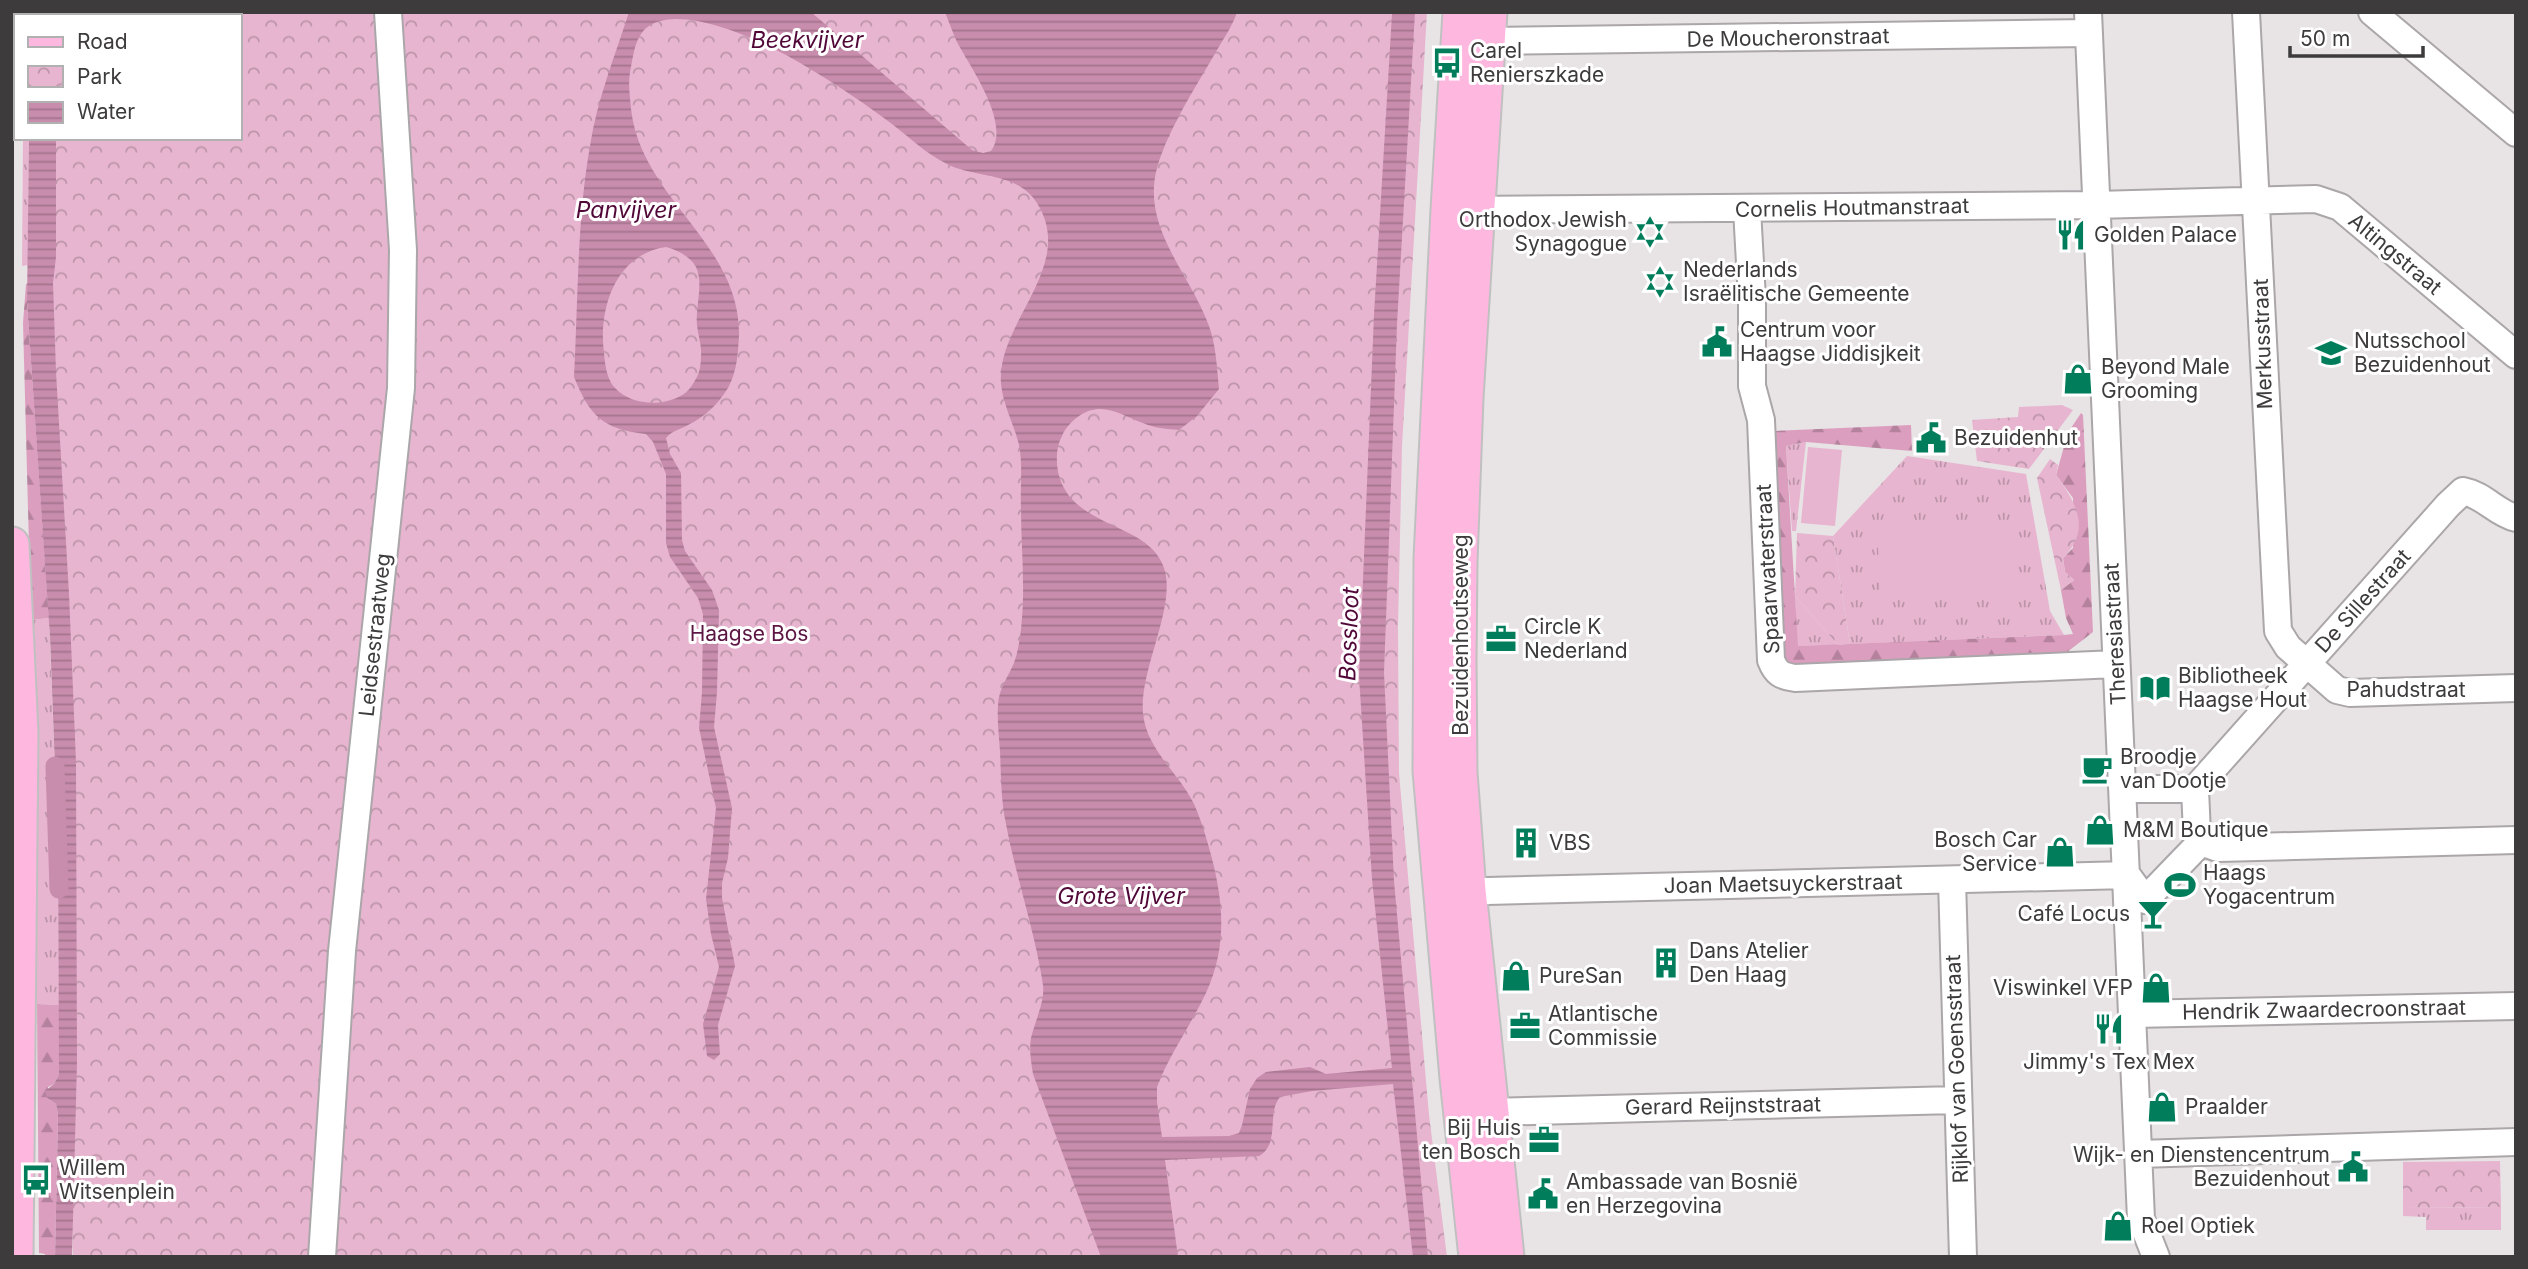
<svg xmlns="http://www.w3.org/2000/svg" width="2528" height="1269" font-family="Inter,sans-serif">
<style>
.grass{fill:url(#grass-tufts)}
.forest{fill:url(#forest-firs)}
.park{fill:url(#park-crowns)}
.garden{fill:#e7b5cf}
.water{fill:url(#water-rules);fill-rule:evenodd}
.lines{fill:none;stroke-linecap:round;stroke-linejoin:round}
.canal{stroke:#c88cac;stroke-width:19}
.minor-casing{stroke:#aba6a9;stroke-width:30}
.major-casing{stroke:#c1c0c1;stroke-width:37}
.minor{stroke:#fff;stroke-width:26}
.major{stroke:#feb8e0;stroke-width:33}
.labels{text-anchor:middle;stroke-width:6;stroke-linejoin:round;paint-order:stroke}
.street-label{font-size:21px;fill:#3d3b3c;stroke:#fff}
.poi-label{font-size:21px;fill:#3d3b3c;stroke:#fff;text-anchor:start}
.park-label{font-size:21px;fill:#5d1543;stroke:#fff}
.water-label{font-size:23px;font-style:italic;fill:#510839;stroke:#fff}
</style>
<defs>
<pattern id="grass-tufts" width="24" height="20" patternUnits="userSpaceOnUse" patternTransform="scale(1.75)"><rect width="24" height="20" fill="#e7b5cf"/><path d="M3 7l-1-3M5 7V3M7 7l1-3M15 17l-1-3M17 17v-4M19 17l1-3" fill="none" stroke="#bc94a9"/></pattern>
<pattern id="forest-firs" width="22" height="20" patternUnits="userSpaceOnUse" patternTransform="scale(1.75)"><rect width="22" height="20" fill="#dc9ebf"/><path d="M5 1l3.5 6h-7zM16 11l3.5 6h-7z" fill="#b4829c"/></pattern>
<pattern id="park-crowns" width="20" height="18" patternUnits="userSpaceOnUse" patternTransform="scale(1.75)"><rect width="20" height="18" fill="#e7b5cf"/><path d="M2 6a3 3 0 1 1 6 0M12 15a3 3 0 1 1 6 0" fill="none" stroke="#bc94a9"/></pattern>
<pattern id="water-rules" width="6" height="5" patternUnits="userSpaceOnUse" patternTransform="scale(1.75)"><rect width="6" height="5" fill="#c88cac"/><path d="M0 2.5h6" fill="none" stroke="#a4748d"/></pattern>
</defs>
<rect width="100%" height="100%" fill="#e8e3e5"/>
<path class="grass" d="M23,138H29L28,265L22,266Z
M1806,442L1796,531H1792L1786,446Z
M1907,456L2026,474L2050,611L2064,635L1850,644L1833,536Z
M1795,596L1838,645L1797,646Z
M49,618L58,847L59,1005L37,1004V826L31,620Z
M2501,1207V1230H2426V1217L2403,1216V1208Z"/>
<path class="forest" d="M28,283L27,303L49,618L31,620L23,323L26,284Z
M2081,413L2083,415L2093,632L2066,653L1801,666C1791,665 1788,662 1783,655L1774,431L1911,425L1912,451L1806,442L1786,446L1798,646L2064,635L2073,634L2066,618L2061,590L2074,580L2065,572L2063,558L2073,548V498L2056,475L2065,443L2063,440Z
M37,1004L59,1005V1074L54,1084L48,1087L47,1098L56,1104L58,1115L55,1257H45V1254L39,1253Z"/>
<path class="park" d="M56,12H1427L1402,446L1398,627L1399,773L1429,1115L1447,1257H73L51,384L54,138H240V16H56Z
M2062,405L2073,410L2029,469L1977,461L1972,420L2018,417L2019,407Z
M2050,459L2058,465L2056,475C2076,502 2092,530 2063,558L2065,572L2074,580L2061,590L2037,478Z
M1797,533L1833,536L1850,644L1838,645L1795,596Z
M2500,1161L2501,1207L2403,1208V1162Z"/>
<path class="garden" d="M1808,447L1842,450L1835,526L1801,523Z
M2012,521L2016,594L1881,601L1877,528Z"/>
<path class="water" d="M629,12H811L972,150L983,153L991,151C1011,124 971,68 957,42C953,33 949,22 945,12H1237C1233,25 1224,38 1217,50C1196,87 1169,127 1157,168C1141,228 1190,273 1209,326C1216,345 1217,368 1219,389L1197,416L1179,430C1167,429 1154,428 1143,423C1121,415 1102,400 1079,416C1072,421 1065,428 1062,436C1056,447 1056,460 1058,472C1071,530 1149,521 1164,568C1177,606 1139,670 1143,713C1146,749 1179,773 1194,804C1200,817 1204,831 1208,844C1223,896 1229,943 1206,993C1191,1025 1169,1055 1157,1087V1102L1162,1137L1229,1136L1239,1133L1242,1125L1250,1089L1257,1078L1266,1072L1310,1067L1326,1074L1392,1068L1372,879L1359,676L1374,315L1392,14V12H1415L1397,324L1384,673L1394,881L1428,1257H1413L1393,1084L1312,1091L1280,1097C1266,1114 1281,1143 1259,1156L1165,1160L1178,1257H1101L1033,1074C1031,1061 1029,1050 1031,1038C1035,1021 1045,1002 1043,985C1035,932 1016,877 1006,824C1001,801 1001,775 1000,751C999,736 997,720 998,706C998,690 1008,677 1014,663C1019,649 1021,633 1022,618C1025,583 1021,545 1021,509C1020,489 1023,464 1019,445C1014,424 1003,405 1001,384C996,322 1077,267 1037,203C1016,171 977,179 947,164C926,154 907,135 888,121C856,97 823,76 788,56C757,39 674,0 644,30C634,41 633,58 630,72C628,85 630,96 631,109C641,199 740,242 739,335C738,354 737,371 728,388C718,404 705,417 688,425C679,430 673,430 666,438L670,454L681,473L682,540L685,551L712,590L719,610L717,692L714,727L732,808L728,858L722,883V898L735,966L718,1025L720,1054L714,1060L707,1056L703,1024L719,967L711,934L706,899L716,808L699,728L702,692L703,614L698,598L670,557L666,543V474L653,442L646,434C602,429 590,416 574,377C578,302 577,219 590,146C597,100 615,56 629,12ZM666,247C677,250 690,256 696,267C704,285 695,306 697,325C698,335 702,346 701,356C701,363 700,371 697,377C694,382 690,390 684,394C664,407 632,406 615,388C607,380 605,365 604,353C598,308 616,254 666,247Z
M29,138H56V257L53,283L56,372L69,594L76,762L77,1062L72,1257H55L58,1115L56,1104L47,1098L45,1091L54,1084L59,1074L58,847L50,637L27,303Z"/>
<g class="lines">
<path class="canal" d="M55,766L59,889"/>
<g class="minor-casing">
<path id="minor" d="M2088,12L2141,1219L2156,1257
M2246,12L2278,631L2288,647L2337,690L2350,693L2516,688
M2372,12L2516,133
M1487,41L2089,33
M1747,209L1752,299V386L1761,420L1771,660C1776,673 1781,676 1795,678L2116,664
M1460,210L2096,205L2316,199L2340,207L2516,355
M2123,789H2195
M2201,842L2197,834L2195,789L2448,505L2463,491C2484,495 2496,513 2516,518
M2201,842L2218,848L2516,840
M1952,880L1963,1257
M1449,892L2127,875L2145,900L2201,842
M2133,1014L2516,1006
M1490,1112L1956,1100
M2139,1154L2516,1142
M322,1257L342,951L401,388L403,250L388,12"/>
</g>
<g class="major-casing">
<path id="major" d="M1460,12L1448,210L1431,559L1430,771L1457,1078L1476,1257
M1490,12L1466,398L1460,562L1459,659L1460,773L1469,891L1507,1257
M12,544L21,732L16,1257"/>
</g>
<use href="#minor" class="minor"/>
<use href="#major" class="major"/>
</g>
<defs>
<g id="bus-bare" transform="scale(2.415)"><path d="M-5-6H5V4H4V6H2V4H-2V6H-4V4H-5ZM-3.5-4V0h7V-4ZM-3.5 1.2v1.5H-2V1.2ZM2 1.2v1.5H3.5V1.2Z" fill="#017d5b" stroke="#fff" stroke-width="2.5" paint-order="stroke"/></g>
<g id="synagogue-bare" transform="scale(2.415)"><path d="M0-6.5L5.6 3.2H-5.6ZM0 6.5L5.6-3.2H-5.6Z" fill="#017d5b" stroke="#fff" stroke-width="2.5" paint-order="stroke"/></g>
<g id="restaurant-bare" transform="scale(2.415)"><path d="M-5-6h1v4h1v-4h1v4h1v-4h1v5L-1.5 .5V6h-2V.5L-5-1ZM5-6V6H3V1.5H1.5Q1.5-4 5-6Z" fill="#017d5b" stroke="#fff" stroke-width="2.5" paint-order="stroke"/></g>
<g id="civic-bare" transform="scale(2.415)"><path d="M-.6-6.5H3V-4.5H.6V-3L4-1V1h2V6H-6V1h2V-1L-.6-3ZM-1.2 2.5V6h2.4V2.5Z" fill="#017d5b" stroke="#fff" stroke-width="2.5" paint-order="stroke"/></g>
<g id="school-bare" transform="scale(2.415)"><path d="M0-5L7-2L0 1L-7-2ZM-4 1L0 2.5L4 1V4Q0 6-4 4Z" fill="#017d5b" stroke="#fff" stroke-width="2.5" paint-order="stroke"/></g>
<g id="shop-bare" transform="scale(2.415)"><path d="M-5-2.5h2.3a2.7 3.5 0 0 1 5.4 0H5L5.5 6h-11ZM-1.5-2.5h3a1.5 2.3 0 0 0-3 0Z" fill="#017d5b" stroke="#fff" stroke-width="2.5" paint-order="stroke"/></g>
<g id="office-bare" transform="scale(2.415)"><path d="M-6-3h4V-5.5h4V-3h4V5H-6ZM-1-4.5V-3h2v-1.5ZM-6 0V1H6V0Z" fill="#017d5b" stroke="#fff" stroke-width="2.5" paint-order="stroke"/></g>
<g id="library-bare" transform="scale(2.415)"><path d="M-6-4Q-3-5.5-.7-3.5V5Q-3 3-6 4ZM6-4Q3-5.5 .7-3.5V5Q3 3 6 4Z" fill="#017d5b" stroke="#fff" stroke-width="2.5" paint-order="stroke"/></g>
<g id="cafe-bare" transform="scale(2.415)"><path d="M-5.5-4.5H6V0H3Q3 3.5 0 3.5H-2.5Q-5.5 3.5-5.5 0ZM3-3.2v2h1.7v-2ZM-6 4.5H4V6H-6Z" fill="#017d5b" stroke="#fff" stroke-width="2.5" paint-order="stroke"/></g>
<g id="building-bare" transform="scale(2.415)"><path d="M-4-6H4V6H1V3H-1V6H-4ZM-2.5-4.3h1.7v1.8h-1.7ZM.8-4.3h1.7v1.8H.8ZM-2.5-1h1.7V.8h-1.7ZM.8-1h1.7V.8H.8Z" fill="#017d5b" stroke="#fff" stroke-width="2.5" paint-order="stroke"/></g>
<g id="stadium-bare" transform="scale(2.415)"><path d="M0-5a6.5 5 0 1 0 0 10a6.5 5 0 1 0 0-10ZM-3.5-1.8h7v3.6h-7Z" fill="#017d5b" stroke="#fff" stroke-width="2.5" paint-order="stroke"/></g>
<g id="bar-bare" transform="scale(2.415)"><path d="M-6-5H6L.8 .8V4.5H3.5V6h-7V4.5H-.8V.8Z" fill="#017d5b" stroke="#fff" stroke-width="2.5" paint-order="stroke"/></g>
</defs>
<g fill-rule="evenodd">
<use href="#bus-bare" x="1447" y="63"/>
<use href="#synagogue-bare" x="1650" y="232"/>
<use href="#restaurant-bare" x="2071" y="235"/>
<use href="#synagogue-bare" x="1660" y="282"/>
<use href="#civic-bare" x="1717" y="342"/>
<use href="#school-bare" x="2331" y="353"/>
<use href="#shop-bare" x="2078" y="379"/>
<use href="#civic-bare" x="1931" y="438"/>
<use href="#office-bare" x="1501" y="639"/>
<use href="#library-bare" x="2155" y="688"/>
<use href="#cafe-bare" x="2097" y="769"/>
<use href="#shop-bare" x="2100" y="830"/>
<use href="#building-bare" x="1526" y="843"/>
<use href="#shop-bare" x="2060" y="852"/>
<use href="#stadium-bare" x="2180" y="885"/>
<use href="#bar-bare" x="2153" y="914"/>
<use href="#building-bare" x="1666" y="963"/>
<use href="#shop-bare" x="1516" y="976"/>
<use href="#shop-bare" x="2156" y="988"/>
<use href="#office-bare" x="1525" y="1026"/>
<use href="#restaurant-bare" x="2109" y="1029"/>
<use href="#shop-bare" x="2162" y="1107"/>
<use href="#office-bare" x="1544" y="1140"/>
<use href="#civic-bare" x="2353" y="1167"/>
<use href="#bus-bare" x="36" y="1180"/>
<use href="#civic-bare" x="1543" y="1194"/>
<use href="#shop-bare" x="2118" y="1226"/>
</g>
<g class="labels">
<g class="street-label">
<text transform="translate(1788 38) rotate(-1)" y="7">De Moucheronstraat</text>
<text transform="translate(1852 208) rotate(-1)" y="7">Cornelis Houtmanstraat</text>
<text transform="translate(2395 254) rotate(40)" y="7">Altingstraat</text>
<text transform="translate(2263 344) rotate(-92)" y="7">Merkusstraat</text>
<text transform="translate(1768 569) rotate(-93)" y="7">Spaarwaterstraat</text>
<text transform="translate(2363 601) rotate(-48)" y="7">De Sillestraat</text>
<text transform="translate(2115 634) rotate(-93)" y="7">Theresiastraat</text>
<text transform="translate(375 635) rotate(-84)" y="7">Leidsestraatweg</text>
<text transform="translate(1461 635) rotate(-90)" y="7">Bezuidenhoutseweg</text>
<text x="2406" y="697">Pahudstraat</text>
<text transform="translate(1783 884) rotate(-1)" y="7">Joan Maetsuyckerstraat</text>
<text transform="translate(2324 1010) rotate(-1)" y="7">Hendrik Zwaardecroonstraat</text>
<text transform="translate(1957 1069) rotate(-92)" y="7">Rijklof van Goensstraat</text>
<text transform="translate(1723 1106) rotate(-1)" y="7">Gerard Reijnststraat</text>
</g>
<g class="poi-label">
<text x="1470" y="58">Carel<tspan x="1470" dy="24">Renierszkade</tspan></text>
<text x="1627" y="227" text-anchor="end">Orthodox Jewish<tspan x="1627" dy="24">Synagogue</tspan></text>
<text x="2094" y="242">Golden Palace</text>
<text x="1683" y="277">Nederlands<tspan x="1683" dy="24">Israëlitische Gemeente</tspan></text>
<text x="1740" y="337">Centrum voor<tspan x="1740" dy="24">Haagse Jiddisjkeit</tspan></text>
<text x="2354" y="348">Nutsschool<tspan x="2354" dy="24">Bezuidenhout</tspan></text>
<text x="2101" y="374">Beyond Male<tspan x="2101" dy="24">Grooming</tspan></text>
<text x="1954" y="445">Bezuidenhut</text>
<text x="1524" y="634">Circle K<tspan x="1524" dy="24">Nederland</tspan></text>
<text x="2178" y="683">Bibliotheek<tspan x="2178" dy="24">Haagse Hout</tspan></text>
<text x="2120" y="764">Broodje<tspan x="2120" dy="24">van Dootje</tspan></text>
<text x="2123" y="837">M&amp;M Boutique</text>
<text x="2037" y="847" text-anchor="end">Bosch Car<tspan x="2037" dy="24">Service</tspan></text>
<text x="1549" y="850">VBS</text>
<text x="2203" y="880">Haags<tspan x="2203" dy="24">Yogacentrum</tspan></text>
<text x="2130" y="921" text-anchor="end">Café Locus</text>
<text x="1689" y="958">Dans Atelier<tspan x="1689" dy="24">Den Haag</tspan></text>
<text x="1539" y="983">PureSan</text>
<text x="2133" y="995" text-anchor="end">Viswinkel VFP</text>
<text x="1548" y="1021">Atlantische<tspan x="1548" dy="24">Commissie</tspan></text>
<text x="2109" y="1069" text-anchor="middle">Jimmy's Tex Mex</text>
<text x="2185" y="1114">Praalder</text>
<text x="1521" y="1135" text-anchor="end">Bij Huis<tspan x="1521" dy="24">ten Bosch</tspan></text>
<text x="2330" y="1162" text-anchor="end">Wijk- en Dienstencentrum<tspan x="2330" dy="24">Bezuidenhout</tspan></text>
<text x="59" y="1175">Willem<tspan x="59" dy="24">Witsenplein</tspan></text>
<text x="1566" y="1189">Ambassade van Bosnië<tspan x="1566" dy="24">en Herzegovina</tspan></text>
<text x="2141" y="1233">Roel Optiek</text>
</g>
<g class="park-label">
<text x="749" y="641">Haagse Bos</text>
</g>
<g class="water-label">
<text x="807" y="48">Beekvijver</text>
<text x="626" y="218">Panvijver</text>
<text transform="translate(1349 634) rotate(-88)" y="8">Bossloot</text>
<text x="1121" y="904">Grote Vijver</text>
</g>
</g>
<rect width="2528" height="1269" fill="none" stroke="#3d3b3c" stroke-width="28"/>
<rect x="14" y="14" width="228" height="126" fill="#ffffff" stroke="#b1b1b1" stroke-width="2"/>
<rect x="28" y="37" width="35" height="10" fill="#feb8e0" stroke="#b1b1b1" stroke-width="2"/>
<text x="77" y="49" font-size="21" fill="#3d3b3c">Road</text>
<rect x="28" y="66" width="35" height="21" fill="url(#park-crowns)" stroke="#b1b1b1" stroke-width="2"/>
<text x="77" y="84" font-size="21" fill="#3d3b3c">Park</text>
<rect x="28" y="102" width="35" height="21" fill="url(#water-rules)" stroke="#b1b1b1" stroke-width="2"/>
<text x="77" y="119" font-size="21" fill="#3d3b3c">Water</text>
<path d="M2290 46v10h133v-10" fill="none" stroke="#3d3b3c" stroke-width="3.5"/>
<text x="2300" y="46" font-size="21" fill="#3d3b3c" stroke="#ffffff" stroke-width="5" paint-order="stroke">50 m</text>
</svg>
